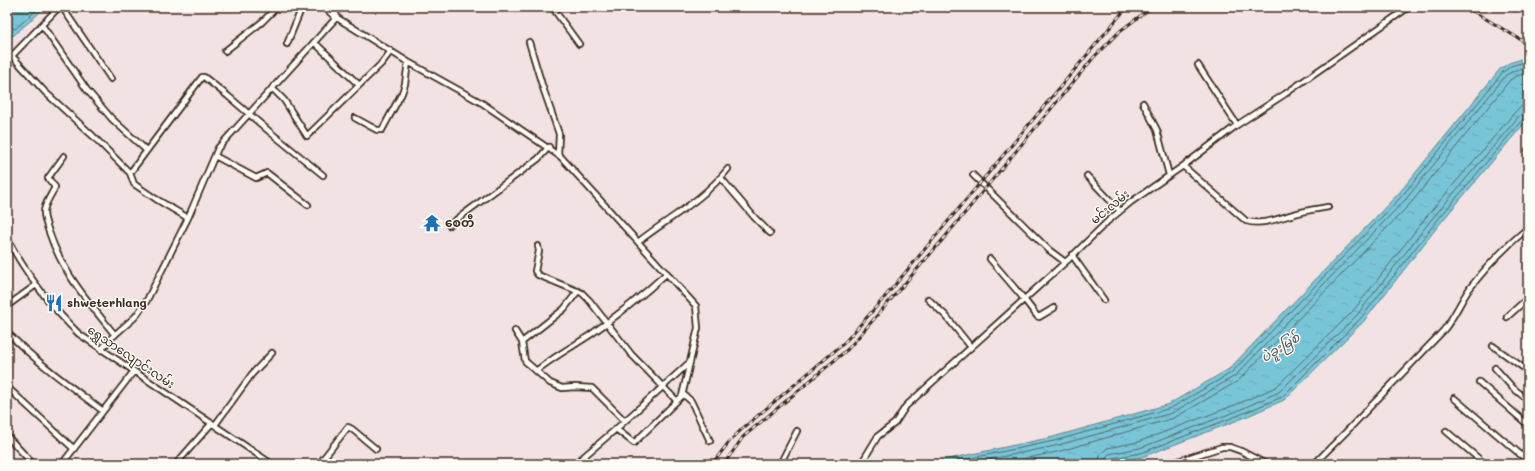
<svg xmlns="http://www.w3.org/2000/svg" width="1535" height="471" font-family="Mali,'Noto Sans Myanmar',sans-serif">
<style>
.water{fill:url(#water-ripples);stroke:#60878e}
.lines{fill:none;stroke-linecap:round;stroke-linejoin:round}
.shore{stroke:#546868;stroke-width:1}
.minor-casing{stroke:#3b2a1e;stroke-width:8}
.minor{stroke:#fdfcf7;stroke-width:4.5}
.rail-casing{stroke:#3b2a1e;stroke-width:3}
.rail{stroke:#fdfcf7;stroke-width:1.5;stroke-dasharray:4.5;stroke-linecap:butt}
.labels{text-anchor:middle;stroke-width:3;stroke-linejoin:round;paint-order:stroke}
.street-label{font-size:12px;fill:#3b2a1e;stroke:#fdfcf7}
.poi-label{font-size:12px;font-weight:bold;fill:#3b2a1e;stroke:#fdfcf7;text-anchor:start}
.water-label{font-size:13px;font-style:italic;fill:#4e5856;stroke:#fdfcf7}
</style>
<defs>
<pattern id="water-ripples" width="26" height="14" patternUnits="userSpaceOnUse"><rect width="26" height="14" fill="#79c5d8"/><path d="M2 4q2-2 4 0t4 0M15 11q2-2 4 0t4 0" fill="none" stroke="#6aa9b9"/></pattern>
</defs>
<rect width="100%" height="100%" fill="#f3e2e3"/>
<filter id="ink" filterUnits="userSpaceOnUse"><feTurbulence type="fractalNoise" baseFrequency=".025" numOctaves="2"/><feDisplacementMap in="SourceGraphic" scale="8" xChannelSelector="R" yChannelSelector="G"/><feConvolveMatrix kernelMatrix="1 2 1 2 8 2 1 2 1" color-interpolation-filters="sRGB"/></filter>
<g filter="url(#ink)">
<path class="water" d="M7,7H46L13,36L7,28Z
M1528,57V119L1438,226L1364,321L1284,400L1241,419L1142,457L1103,464H929L934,462L1053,437L1169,404L1229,369L1399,193L1500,69L1509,63Z"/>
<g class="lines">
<path class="shore" d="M7,26L15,29L40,7
M943,464L1054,441L1171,408L1231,373L1402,196L1503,72L1511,66L1528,61
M967,464L1055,446L1172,413L1235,376L1406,199L1506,75L1513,71L1528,66
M997,464L1057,452L1174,418L1238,381L1411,203L1510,80L1516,76L1528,73
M1098,464L1100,455L1107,448L1138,442L1235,405L1276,387L1353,311L1427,216L1515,112L1520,107L1528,106
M1104,464L1105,458L1109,454L1140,448L1237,411L1279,392L1357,315L1431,220L1520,115L1528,112
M1109,464V460L1112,458L1141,453L1239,415L1282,397L1361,318L1435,223L1523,119L1528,117"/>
<g class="minor-casing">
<path id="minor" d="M62,7L111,79
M324,7L334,16L408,62L482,103L561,157L696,306L698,328L682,396L634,443L616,429L575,464
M552,7L579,44
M1515,8V7
M42,25L87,90L112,119L146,150
M314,42L359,85
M529,42L542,85L559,134L558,155
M287,44L302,7
M225,51L262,22L277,7
M12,56L45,92L93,136L130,173L134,184L156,199L188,218
M7,61L59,7
M1198,65L1237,125
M272,88L284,100L307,136L381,64L391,51
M1143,103L1157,130L1169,175
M355,118L377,130H382L402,93L405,84L408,62
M1528,150V151
M64,156L48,178L55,187C52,194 44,204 44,212C44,219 47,226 49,232C62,272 89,303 115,335
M215,156L256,178L267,173L308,205
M1183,166L1246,221C1264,226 1281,217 1298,213C1308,210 1318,209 1328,207
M130,173L202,77H204L228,96L270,132L323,175
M973,175L1049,250L1065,262
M1087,176L1120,211
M721,178L755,218L770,233
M449,225L538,159L549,147
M7,238C27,276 49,305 79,334L272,464
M638,242C670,217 702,201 728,169
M538,246L539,251L535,271L538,275L582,293L589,300L631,354L677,401
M1072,255L1104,300
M990,259L1024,299L1037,316L1039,317L1054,308
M928,299L946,316L971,347
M7,306L36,285
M1507,317L1528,298
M515,331L522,342L525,361L550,383L562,388L575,387L592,388L625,421
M7,332C36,362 70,386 103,411
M522,342L564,309L578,291
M1493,346L1528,371
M101,350L110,339L135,317L146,302L188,218L218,148L337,17L334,7
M1495,368L1513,388L1528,400
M536,371C553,357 572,347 590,335C617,316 642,296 667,273
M1479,382L1528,425
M7,387L74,449
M683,394L691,401L710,441
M1454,398L1528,461
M215,425L252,374L272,353
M616,429L689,363
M1446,431L1485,464
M7,436L33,464
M62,464L134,371
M176,464L212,423
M319,464L348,427L352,429L376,449
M780,464L797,431
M861,464L878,436L895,423L906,406L1070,258L1108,221L1131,202L1183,166L1237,125L1285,94L1409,7
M1169,464L1222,447H1230L1241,451L1266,464
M1314,464L1345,433L1443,331C1454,318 1460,302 1470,288C1487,266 1506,246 1528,228"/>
</g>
<use href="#minor" class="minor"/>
<g class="rail-casing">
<path id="rail" d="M1466,7L1528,44
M712,464L729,442L742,429L844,343L884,298L1127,7
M724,464L743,437L848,349L945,237L1094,57L1120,31L1152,7"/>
</g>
<use href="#rail" class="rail"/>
</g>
</g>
<defs>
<g id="temple-bare" transform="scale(1.38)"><path d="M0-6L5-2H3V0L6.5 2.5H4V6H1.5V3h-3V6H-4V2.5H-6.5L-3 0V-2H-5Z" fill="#1f6fb2" stroke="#fdfcf7" stroke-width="2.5" paint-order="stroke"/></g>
<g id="restaurant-bare" transform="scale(1.38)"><path d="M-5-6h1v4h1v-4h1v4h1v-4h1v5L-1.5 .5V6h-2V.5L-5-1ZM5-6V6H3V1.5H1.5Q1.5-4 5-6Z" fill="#1f6fb2" stroke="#fdfcf7" stroke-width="2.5" paint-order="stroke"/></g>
</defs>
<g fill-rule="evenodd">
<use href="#temple-bare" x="432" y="223"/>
<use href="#restaurant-bare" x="54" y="303"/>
</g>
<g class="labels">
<g class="street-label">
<text transform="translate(1110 207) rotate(-40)" y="4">မင်းလမ်း</text>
<text transform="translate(131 357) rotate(34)" y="4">ရွှေသာလျောင်းလမ်း</text>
</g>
<g class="poi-label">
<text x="445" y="227">စေတီ</text>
<text x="67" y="307">shweterhlang</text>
</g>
<g class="water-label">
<text transform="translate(1280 347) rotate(-32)" y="5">ပဲခူးမြစ်</text>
</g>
</g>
<rect width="1535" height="471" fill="none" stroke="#fdfcf7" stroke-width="24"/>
<rect x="12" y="12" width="1511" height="447" fill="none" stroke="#3b2a1e" stroke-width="1.5" filter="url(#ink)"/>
</svg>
